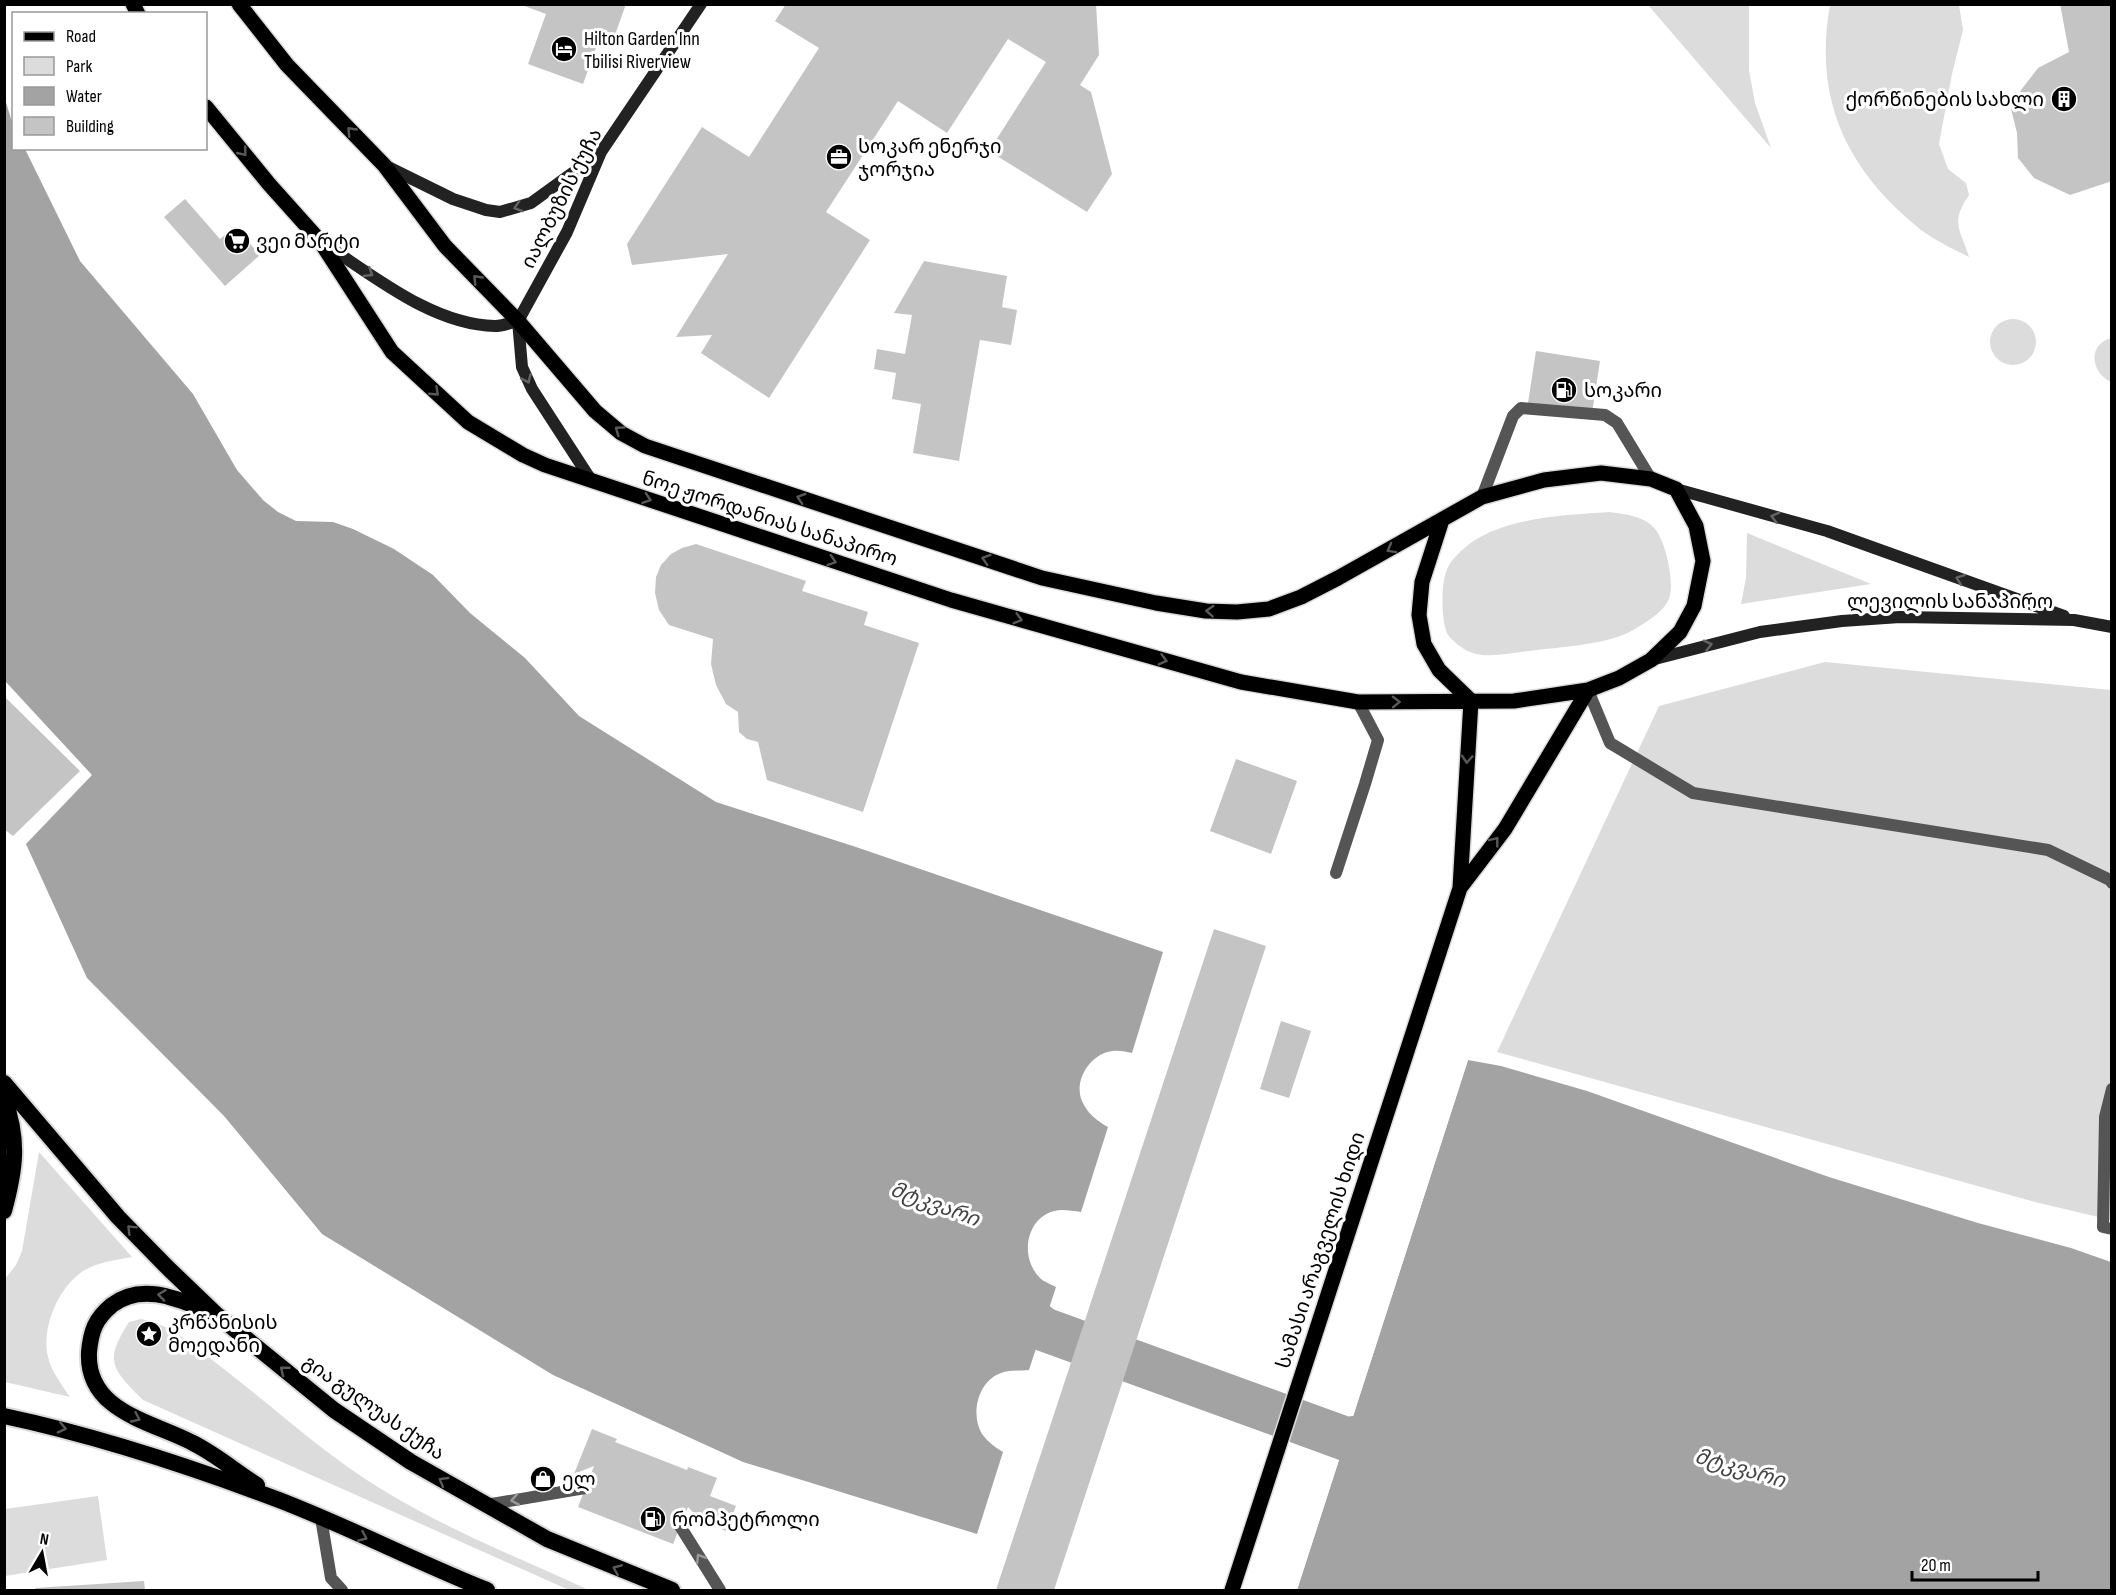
<svg xmlns="http://www.w3.org/2000/svg" width="2116" height="1595" font-family="'Sofia Sans Condensed','Noto Sans Georgian',sans-serif">
<style>
.green{fill:#dcdcdc}
.water{fill:#a3a3a3}
.pier{fill:#fff}
.lines{fill:none;stroke-linecap:round;stroke-linejoin:round}
.canal{stroke:#a3a3a3;stroke-width:44}
.building{fill:#c4c4c4}
.primary-casing{stroke:#dbdbdb;stroke-width:18}
.trunk-casing{stroke:#dbdbdb;stroke-width:20}
.service{stroke:#555;stroke-width:12}
.secondary{stroke:#222;stroke-width:12}
.primary{stroke:#000;stroke-width:15}
.trunk{stroke:#000;stroke-width:16}
.oneway{stroke:#595959}
.oneway2{stroke:#646464}
.oneway3{stroke:#999}
.labels{text-anchor:middle;stroke-width:6;stroke-linejoin:round;paint-order:stroke}
.poi-label{font-size:20px;fill:#000;stroke:#fff;text-anchor:start}
.street-label{font-size:20px;fill:#000;stroke:#fff}
.water-label{font-size:21px;font-style:italic;fill:#444;stroke:#fff}
</style>
<rect width="100%" height="100%" fill="#fff"/>
<path class="green" d="M1648,5H1749V70L1755,103L1771,148Z
M1830,5H1959L1963,30L1952,74L1939,144L1948,169L1966,183L1969,195C1950,223 1960,228 1969,257C1953,249 1936,241 1921,230C1847,171 1813,100 1830,5Z
M1990 342a23 23 0 1 1 46 0a23 23 0 1 1-46 0Z
M2111,338H2112L2111,382C2091,373 2087,345 2111,338Z
M1609,512C1624,514 1645,516 1655,529C1666,542 1675,583 1669,599C1663,613 1647,621 1635,629C1609,645 1559,647 1529,651C1510,653 1487,659 1470,652C1464,650 1451,640 1448,635C1441,622 1441,587 1446,572C1450,559 1462,550 1472,542C1509,517 1566,515 1609,512Z
M1747,533L1871,584L1741,604L1746,578Z
M1825,662L2111,690V1220L2035,1202L1497,1052L1659,706Z
M39,1152L132,1257C115,1260 98,1262 83,1271C58,1288 41,1328 48,1357C51,1371 62,1385 70,1397L5,1382V1279L16,1265L22,1251Z
M141,1319C173,1324 200,1351 225,1370C277,1410 325,1455 381,1489C446,1529 519,1558 589,1590H569L143,1400C111,1368 104,1361 129,1322Z
M98,1496L107,1560L5,1576V1509Z"/>
<path class="water" d="M4,96L13,125L14,148L25,149L80,261L193,394L237,470L263,500L278,512L296,521L333,522L353,529L394,549L433,575L470,613L525,658L579,716L716,802L856,847L1163,952L1132,1053C1126,1052 1119,1050 1113,1051C1091,1053 1073,1080 1082,1101C1087,1113 1097,1121 1108,1127L1081,1212C1075,1211 1068,1210 1062,1210C1028,1211 1017,1255 1040,1278C1044,1282 1051,1284 1056,1287L1029,1370C1021,1371 1009,1370 1001,1373C978,1381 970,1414 982,1434C987,1441 996,1448 1003,1452L977,1534L743,1462L553,1375L322,1234L224,1116L87,978L26,844L92,775L5,681Z
M1468,1060L1501,1066L1587,1091L1829,1177L1978,1223L2071,1248L2111,1262V1590H1297Z"/>
<path class="pier" d="M1467,1057H1469L1297,1590H1294Z"/>
<g class="lines">
<path class="canal" d="M997,1292L1043,1329L1346,1439L1404,1431"/>
</g>
<path class="building" d="M519,4H626L615,35L602,31L583,84L528,64L546,14Z
M786,4H1096L1099,55L1080,85L1091,92L1112,174L1087,212L989,151L1046,62L1008,39L947,133L898,101L826,212L870,240L769,398L701,353L712,335L676,337L728,254L632,265L627,244L702,127L749,157L819,48L775,21Z
M2060,4H2112V181L2070,195L2034,178L2018,158L2017,133L2011,109L2021,90L2038,68L2069,52Z
M185,199L220,239L235,227L260,255L225,286L164,217Z
M924,261L1007,276L1002,307L1017,310L1011,345L980,340L959,461L913,453L921,404L892,399L896,373L874,369L877,349L905,354L912,315L894,313Z
M1536,351L1600,361L1592,413L1528,403Z
M696,544L806,581L802,591L868,612L864,625L919,643L863,812L767,780L758,742L747,739L739,732L738,712L726,704L716,685L711,664L713,639L669,625L659,610L655,593L656,577L661,565L671,554L682,548Z
M4,696L80,771L13,836L4,829Z
M1236,759L1297,781L1271,854L1210,831Z
M1214,929L1266,946L1054,1590H996Z
M1281,1021L1311,1031L1289,1098L1260,1089Z
M592,1429L617,1439L615,1442L687,1470L688,1467L717,1478L710,1496L736,1506L726,1531L701,1521L688,1507L673,1544L578,1507L594,1466L574,1474Z
M144,1581L145,1590H36L35,1588Z"/>
<g class="lines">
<g class="primary-casing">
<path id="primary" d="M133,4L138,14
M206,107L269,184L320,241L392,352L468,422L523,455L545,465L951,600L1241,682L1358,702L1514,701L1588,690L1619,678L1651,660L1680,632L1694,606L1703,561L1696,526L1676,489L1651,479L1601,473L1544,480L1482,497L1338,578L1301,597L1269,609L1237,612L1206,611L1156,603L1042,578L645,446L621,433L595,411L518,321L445,246L384,165L287,65L239,4
M1460,888L1505,829L1588,690
M1232,1590L1460,888L1471,701L1439,670L1424,644L1419,615L1422,582L1442,520"/>
</g>
<g class="trunk-casing">
<path id="trunk" d="M4,1083L118,1217L169,1269L217,1315L334,1410L411,1462L547,1539L672,1590
M4,1097C19,1140 16,1167 4,1211
M208,1311C178,1299 142,1282 112,1305C95,1319 91,1331 89,1352C86,1411 150,1421 191,1442C214,1453 235,1471 257,1485
M4,1416C98,1436 189,1466 279,1500C349,1527 417,1562 487,1590"/>
</g>
<path class="service" d="M1482,497L1513,416L1521,408L1605,415L1617,423L1651,479
M1588,690L1610,743L1693,793L2048,850L2110,880L2112,883
M1336,873L1365,784L1378,740L1358,702
M2112,1089L2105,1117L2103,1227L2112,1229
M486,1505L585,1488
M321,1518L331,1578L342,1590
M680,1526L720,1590"/>
<path class="secondary" d="M384,165L453,199L486,210L500,212L531,203L600,153
M323,243C374,276 433,325 495,326C502,326 510,323 518,321
M518,321L567,232L601,152L701,4
M518,321L522,367L532,389L591,480
M1676,489L1827,531L2064,616
M1651,660L1760,632L1842,621L1900,617L2074,620L2112,627"/>
<use href="#primary" class="primary"/>
<use href="#trunk" class="trunk"/>
</g>
<defs><path id="oneway-chevron" d="M-2-3.5L2.5 0L-2 3.5" fill="none" stroke-width="1.6" stroke-linecap="round" stroke-linejoin="round" transform="scale(1.5)"/></defs>
<g class="oneway">
<use href="#oneway-chevron" transform="translate(351 131) rotate(-134)"/>
<use href="#oneway-chevron" transform="translate(243 152) rotate(51)"/>
<use href="#oneway-chevron" transform="translate(477 279) rotate(-134)"/>
<use href="#oneway-chevron" transform="translate(435 392) rotate(43)"/>
<use href="#oneway-chevron" transform="translate(619 430) rotate(-144)"/>
<use href="#oneway-chevron" transform="translate(801 498) rotate(-162)"/>
<use href="#oneway-chevron" transform="translate(647 499) rotate(19)"/>
<use href="#oneway-chevron" transform="translate(1391 549) rotate(151)"/>
<use href="#oneway-chevron" transform="translate(986 559) rotate(-162)"/>
<use href="#oneway-chevron" transform="translate(832 561) rotate(18)"/>
<use href="#oneway-chevron" transform="translate(1210 611) rotate(-176)"/>
<use href="#oneway-chevron" transform="translate(1018 619) rotate(16)"/>
<use href="#oneway-chevron" transform="translate(1163 660) rotate(15)"/>
<use href="#oneway-chevron" transform="translate(1396 702) rotate(-1)"/>
<use href="#oneway-chevron" transform="translate(1467 759) rotate(94)"/>
<use href="#oneway-chevron" transform="translate(1495 841) rotate(-52)"/>
<use href="#oneway-chevron" transform="translate(131 1229) rotate(-135)"/>
<use href="#oneway-chevron" transform="translate(162 1295) rotate(-173)"/>
<use href="#oneway-chevron" transform="translate(284 1370) rotate(-141)"/>
<use href="#oneway-chevron" transform="translate(136 1418) rotate(25)"/>
<use href="#oneway-chevron" transform="translate(62 1428) rotate(13)"/>
<use href="#oneway-chevron" transform="translate(443 1481) rotate(-150)"/>
<use href="#oneway-chevron" transform="translate(363 1537) rotate(24)"/>
<use href="#oneway-chevron" transform="translate(617 1569) rotate(-157)"/>
</g>
<g class="oneway2">
<use href="#oneway-chevron" transform="translate(518 207) rotate(163)"/>
<use href="#oneway-chevron" transform="translate(369 273) rotate(32)"/>
<use href="#oneway-chevron" transform="translate(527 379) rotate(66)"/>
<use href="#oneway-chevron" transform="translate(1775 517) rotate(-165)"/>
<use href="#oneway-chevron" transform="translate(1960 579) rotate(-160)"/>
<use href="#oneway-chevron" transform="translate(1708 645) rotate(-14)"/>
</g>
<g class="oneway3">
<use href="#oneway-chevron" transform="translate(515 1500) rotate(170)"/>
<use href="#oneway-chevron" transform="translate(700 1558) rotate(-122)"/>
</g>
<defs>
<g id="hotel-disc" transform="scale(1.35)"><circle r="9.5" fill="#000" stroke="#fff"/><path d="M-6-4.5h1.5V1H6V5H4.5V3h-9V5H-6ZM-4 0a1.8 1.8 0 1 1 3.6 0ZM.5 0V-2.5h3Q6-2.5 6 0Z" fill="#fff"/></g>
<g id="building-disc" transform="scale(1.35)"><circle r="9.5" fill="#000" stroke="#fff"/><path d="M-4-6H4V6H1V3H-1V6H-4ZM-2.5-4.3h1.7v1.8h-1.7ZM.8-4.3h1.7v1.8H.8ZM-2.5-1h1.7V.8h-1.7ZM.8-1h1.7V.8H.8Z" fill="#fff"/></g>
<g id="office-disc" transform="scale(1.35)"><circle r="9.5" fill="#000" stroke="#fff"/><path d="M-6-3h4V-5.5h4V-3h4V5H-6ZM-1-4.5V-3h2v-1.5ZM-6 0V1H6V0Z" fill="#fff"/></g>
<g id="supermarket-disc" transform="scale(1.35)"><circle r="9.5" fill="#000" stroke="#fff"/><path d="M-6-5.5h2.5l.6 2H6L4.5 2H-2.5L-4.4-4H-6ZM-1.5 3.2a1.3 1.3 0 1 0 .1 0ZM3 3.2a1.3 1.3 0 1 0 .1 0Z" fill="#fff"/></g>
<g id="fuel-disc" transform="scale(1.35)"><circle r="9.5" fill="#000" stroke="#fff"/><path d="M-5.5-6h7V0h2V4h1.3V-2.5L3-4.5l.8-.8L6-3V5H2.5V1h-1V6h-7ZM-4.2-4.7v3.2H.2V-4.7Z" fill="#fff"/></g>
<g id="sight-disc" transform="scale(1.35)"><circle r="9.5" fill="#000" stroke="#fff"/><path d="M0-6L1.8-2.2L6-1.7L2.9 1.2L3.7 5.4L0 3.3L-3.7 5.4L-2.9 1.2L-6-1.7L-1.8-2.2Z" fill="#fff"/></g>
<g id="shop-disc" transform="scale(1.35)"><circle r="9.5" fill="#000" stroke="#fff"/><path d="M-5-2.5h2.3a2.7 3.5 0 0 1 5.4 0H5L5.5 6h-11ZM-1.5-2.5h3a1.5 2.3 0 0 0-3 0Z" fill="#fff"/></g>
</defs>
<g fill-rule="evenodd">
<use href="#hotel-disc" x="564" y="49"/>
<use href="#building-disc" x="2064" y="99"/>
<use href="#office-disc" x="839" y="157"/>
<use href="#supermarket-disc" x="237" y="241"/>
<use href="#fuel-disc" x="1564" y="390"/>
<use href="#sight-disc" x="149" y="1334"/>
<use href="#shop-disc" x="543" y="1479"/>
<use href="#fuel-disc" x="653" y="1519"/>
</g>
<g class="labels">
<g class="poi-label">
<text x="584" y="45">Hilton Garden Inn<tspan x="584" dy="23">Tbilisi Riverview</tspan></text>
<text x="2044" y="106" text-anchor="end">ქორწინების სახლი</text>
<text x="858" y="153">სოკარ ენერჯი<tspan x="858" dy="23">ჯორჯია</tspan></text>
<text x="256" y="248">ვეი მარტი</text>
<text x="1584" y="397">სოკარი</text>
<text x="168" y="1329">კრწანისის<tspan x="168" dy="23">მოედანი</tspan></text>
<text x="562" y="1486">ელ</text>
<text x="672" y="1526">რომპეტროლი</text>
</g>
<g class="street-label">
<text transform="translate(561 198) rotate(-63)" y="7">იალბუზის ქუჩა</text>
<text transform="translate(770 518) rotate(18)" y="7">ნოე ჟორდანიას სანაპირო</text>
<text x="1950" y="608">ლევილის სანაპირო</text>
<text transform="translate(1320 1250) rotate(-72)" y="7">სამასი არაგველის ხიდი</text>
<text transform="translate(374 1407) rotate(35)" y="7">გია გულუას ქუჩა</text>
</g>
<g class="water-label">
<text transform="translate(935 1204) rotate(20)" y="7">მტკვარი</text>
<text transform="translate(1740 1468) rotate(16)" y="7">მტკვარი</text>
</g>
</g>
<rect width="2116" height="1595" fill="none" stroke="#000000" stroke-width="12"/>
<rect x="12" y="12" width="195" height="138" fill="#ffffff" stroke="#999999" stroke-width="1.5"/>
<rect x="24" y="32" width="30" height="9" fill="#000000" stroke="#999999" stroke-width="1.5"/>
<text x="66" y="42" font-size="18" fill="#000000">Road</text>
<rect x="24" y="57" width="30" height="18" fill="#dcdcdc" stroke="#999999" stroke-width="1.5"/>
<text x="66" y="72" font-size="18" fill="#000000">Park</text>
<rect x="24" y="87" width="30" height="18" fill="#a3a3a3" stroke="#999999" stroke-width="1.5"/>
<text x="66" y="102" font-size="18" fill="#000000">Water</text>
<rect x="24" y="117" width="30" height="18" fill="#c4c4c4" stroke="#999999" stroke-width="1.5"/>
<text x="66" y="132" font-size="18" fill="#000000">Building</text>
<g transform="translate(42 1553) rotate(10)" stroke="#ffffff" stroke-width="4.5" paint-order="stroke">
<path d="M0-4.5L10 22L0 15L-10 22Z" fill="#000000"/>
<text y="-9" font-size="16" font-weight="bold" text-anchor="middle" fill="#000000">N</text>
</g>
<path d="M1912 1571v9h126v-9" fill="none" stroke="#000000" stroke-width="3"/>
<text x="1921" y="1571" font-size="18" fill="#000000" stroke="#ffffff" stroke-width="4.5" paint-order="stroke">20 m</text>
</svg>
